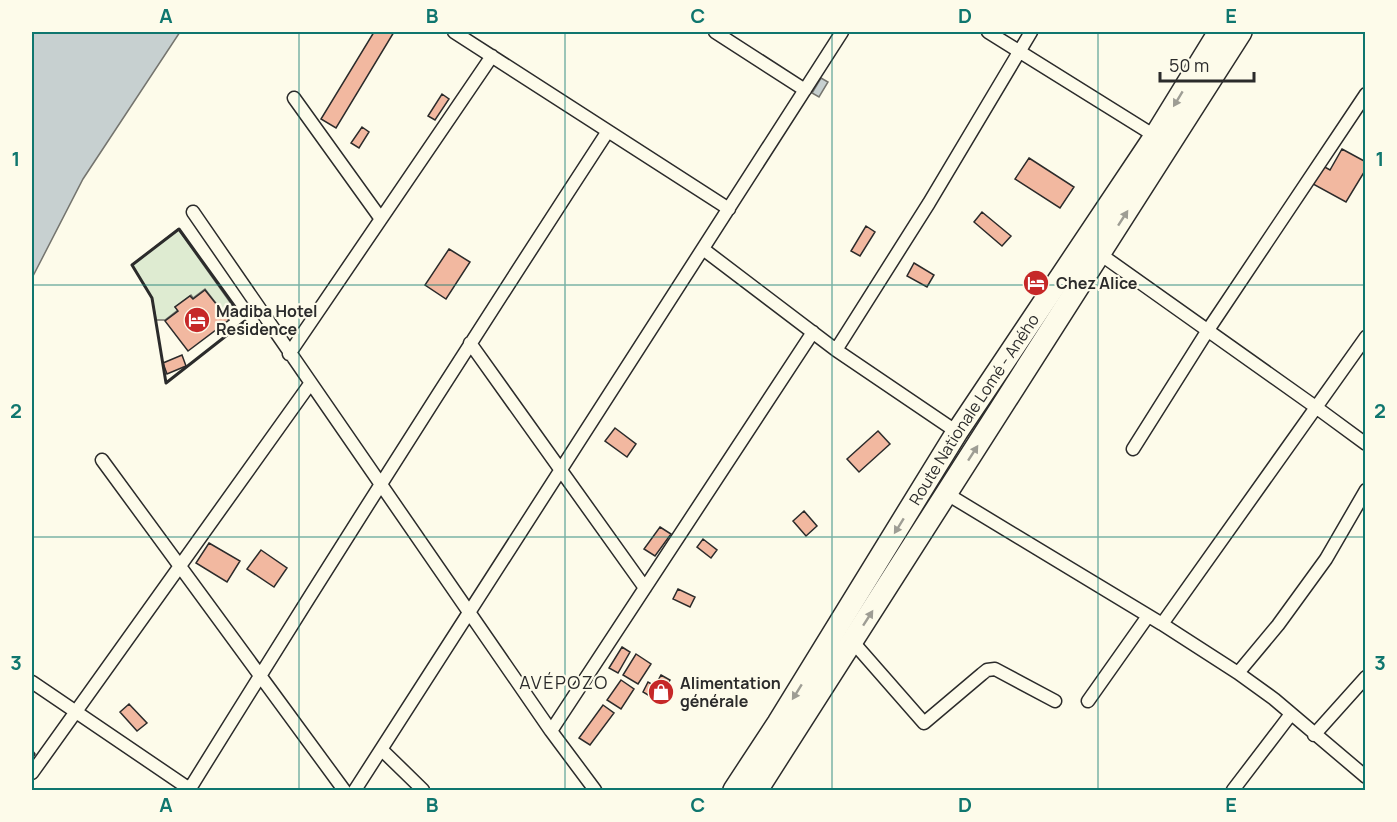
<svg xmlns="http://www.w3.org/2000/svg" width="1397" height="822" font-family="Manrope,sans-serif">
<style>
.green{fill:#deebd1;stroke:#74746e;stroke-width:1.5}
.water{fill:#c7d0d0;stroke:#74746e;stroke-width:1.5}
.building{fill:#f2b8a0;stroke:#2b2b2b;stroke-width:1.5}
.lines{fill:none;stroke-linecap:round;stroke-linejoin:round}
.street-casing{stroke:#2b2b2b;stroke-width:15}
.highway-casing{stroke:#2b2b2b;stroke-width:24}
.street{stroke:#fdfbea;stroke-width:12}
.highway{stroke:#fdfbea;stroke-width:21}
.fence{stroke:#2b2b2b;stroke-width:1.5;stroke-dasharray:8 3;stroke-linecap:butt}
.wall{stroke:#2b2b2b;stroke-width:3}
.oneway{fill:#9e9d94}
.grid{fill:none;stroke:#0f766e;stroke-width:1.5;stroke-opacity:0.55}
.labels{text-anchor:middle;stroke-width:4.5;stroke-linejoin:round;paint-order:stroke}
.poi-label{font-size:16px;font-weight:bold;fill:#2b2b2b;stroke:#fdfbea;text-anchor:start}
.street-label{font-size:16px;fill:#2b2b2b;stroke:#fdfbea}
.neighbourhood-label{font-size:18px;letter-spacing:1.5px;fill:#2b2b2b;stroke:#fdfbea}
.neatline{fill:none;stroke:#0f766e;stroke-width:2}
.grid-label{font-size:20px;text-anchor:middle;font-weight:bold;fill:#0f766e}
</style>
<rect width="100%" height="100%" fill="#fdfbea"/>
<path class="green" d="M178,229L237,312L228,319L205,289L193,298L191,295L175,307L178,310L165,320H156L152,298L132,265Z"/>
<path class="water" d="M32,32H180L83,179L32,278Z
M821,78L828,82L819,97L812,93Z"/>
<path class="building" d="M374,32H394L336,128L321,119Z
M442,94L449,99L435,120L428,116Z
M362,127L369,132L359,148L351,143Z
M1342,149L1366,162V169L1346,202L1313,184L1323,166L1330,170Z
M1029,158L1074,187L1060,208L1015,179Z
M982,212L1011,236L1002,246L974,222Z
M866,226L875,232L860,256L851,251Z
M449,249L470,262L446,299L425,285Z
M914,263L934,275L927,287L907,276Z
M205,290L229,320L188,351L165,321L178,311L175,307L190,296L193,299Z
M182,355L186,366L167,374L163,363Z
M615,428L636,444L627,457L605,441Z
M878,431L890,444L859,472L847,459Z
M804,511L817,526L806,536L793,521Z
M660,527L671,534L655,556L644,549Z
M703,539L717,550L711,558L697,547Z
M209,543L240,561L227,582L196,563Z
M261,550L287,568L274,587L247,569Z
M678,589L695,597L690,607L673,599Z
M622,647L630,652L618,673L609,668Z
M636,654L651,664L638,684L623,675Z
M661,675L670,680L658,701L643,692L648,682L655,686Z
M621,680L634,689L621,709L607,700Z
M129,704L147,723L137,731L120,712Z
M603,705L614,713L590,745L579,738Z"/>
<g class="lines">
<g class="street-casing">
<path id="street" d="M454,32L729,209
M715,32L805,90
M988,32L1155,136
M294,98L381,219
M193,212L551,731L595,790
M703,249L836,350L957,432
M1100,254L1317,408L1366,444
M470,343L645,588
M836,350L929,203L1031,32
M289,354L492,56
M1133,449L1208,330L1366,94
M102,460L344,790
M947,494L1162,624L1238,673L1274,699L1366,777
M1162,624L1366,337
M853,642L924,723L982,674L987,670L995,669L1055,701
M1238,673L1278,625L1326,559L1366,490
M32,682L191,790
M1088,701L1148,616
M551,731L813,332
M1314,735L1366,677
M382,750L423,790
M32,773L310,384
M189,790C326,569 466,349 608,131
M355,790L842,32
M1233,790L1291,714"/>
</g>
<g class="highway-casing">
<g id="highway">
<path id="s1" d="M734,790L778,723L957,432L1155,136L1219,32"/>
<path d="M757,790L1241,32"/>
</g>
</g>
<use href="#street" class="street"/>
<use href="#highway" class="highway"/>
<path class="fence" d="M32,750L35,754L32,759"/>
<path class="wall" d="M238,311L179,229L132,265L152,298L166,383L245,321"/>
</g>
<defs><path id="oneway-solid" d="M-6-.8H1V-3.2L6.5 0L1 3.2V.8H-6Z" transform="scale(1.5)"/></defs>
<g class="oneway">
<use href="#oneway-solid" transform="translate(1178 99) rotate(121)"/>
<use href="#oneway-solid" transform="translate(1123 218) rotate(-57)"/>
<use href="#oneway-solid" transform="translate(973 453) rotate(-57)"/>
<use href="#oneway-solid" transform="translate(899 526) rotate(122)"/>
<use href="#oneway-solid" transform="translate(868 618) rotate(-57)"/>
<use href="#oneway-solid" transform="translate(797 692) rotate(122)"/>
</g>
<path class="grid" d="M299,32V790M565,32V790M832,32V790M1098,32V790M32,285H1366M32,537H1366"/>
<defs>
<g id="hotel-disc" transform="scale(1.35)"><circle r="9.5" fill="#c62828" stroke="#fdfbea"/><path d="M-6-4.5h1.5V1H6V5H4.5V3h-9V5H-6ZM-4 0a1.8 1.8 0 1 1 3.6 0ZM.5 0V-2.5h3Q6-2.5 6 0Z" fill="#fff"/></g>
<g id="shop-disc" transform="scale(1.35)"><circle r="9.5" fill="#c62828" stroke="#fdfbea"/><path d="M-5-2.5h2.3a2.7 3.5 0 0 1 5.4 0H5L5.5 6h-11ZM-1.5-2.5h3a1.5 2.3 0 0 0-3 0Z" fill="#fff"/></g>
</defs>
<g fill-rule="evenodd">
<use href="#hotel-disc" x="1036" y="283"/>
<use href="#hotel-disc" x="197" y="320"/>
<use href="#shop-disc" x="661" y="692"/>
</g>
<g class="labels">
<g class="poi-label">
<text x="1056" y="289">Chez Alice</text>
<text x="216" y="317">Madiba Hotel<tspan x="216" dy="18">Residence</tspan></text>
<text x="680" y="689">Alimentation<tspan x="680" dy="18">générale</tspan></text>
</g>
<g class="street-label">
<text dy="6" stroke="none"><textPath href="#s1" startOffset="450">Route Nationale Lomé - Aného</textPath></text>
</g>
<g class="neighbourhood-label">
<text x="564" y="689">AVÉPOZO</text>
</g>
</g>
<rect width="1397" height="822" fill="none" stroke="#fdfbea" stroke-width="66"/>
<path d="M1160 72v9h94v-9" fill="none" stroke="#2b2b2b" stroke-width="3"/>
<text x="1169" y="72" font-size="18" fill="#2b2b2b" stroke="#fdfbea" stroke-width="4.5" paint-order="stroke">50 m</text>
<rect x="33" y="33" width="1331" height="756" class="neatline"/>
<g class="grid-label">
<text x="166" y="23">A</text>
<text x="432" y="23">B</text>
<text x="698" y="23">C</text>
<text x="965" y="23">D</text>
<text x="1231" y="23">E</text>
<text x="16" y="166">1</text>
<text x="1380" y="166">1</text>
<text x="16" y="418">2</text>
<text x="1380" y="418">2</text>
<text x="16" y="670">3</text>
<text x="1380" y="670">3</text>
<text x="166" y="812">A</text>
<text x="432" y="812">B</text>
<text x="698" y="812">C</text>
<text x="965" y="812">D</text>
<text x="1231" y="812">E</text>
</g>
</svg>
